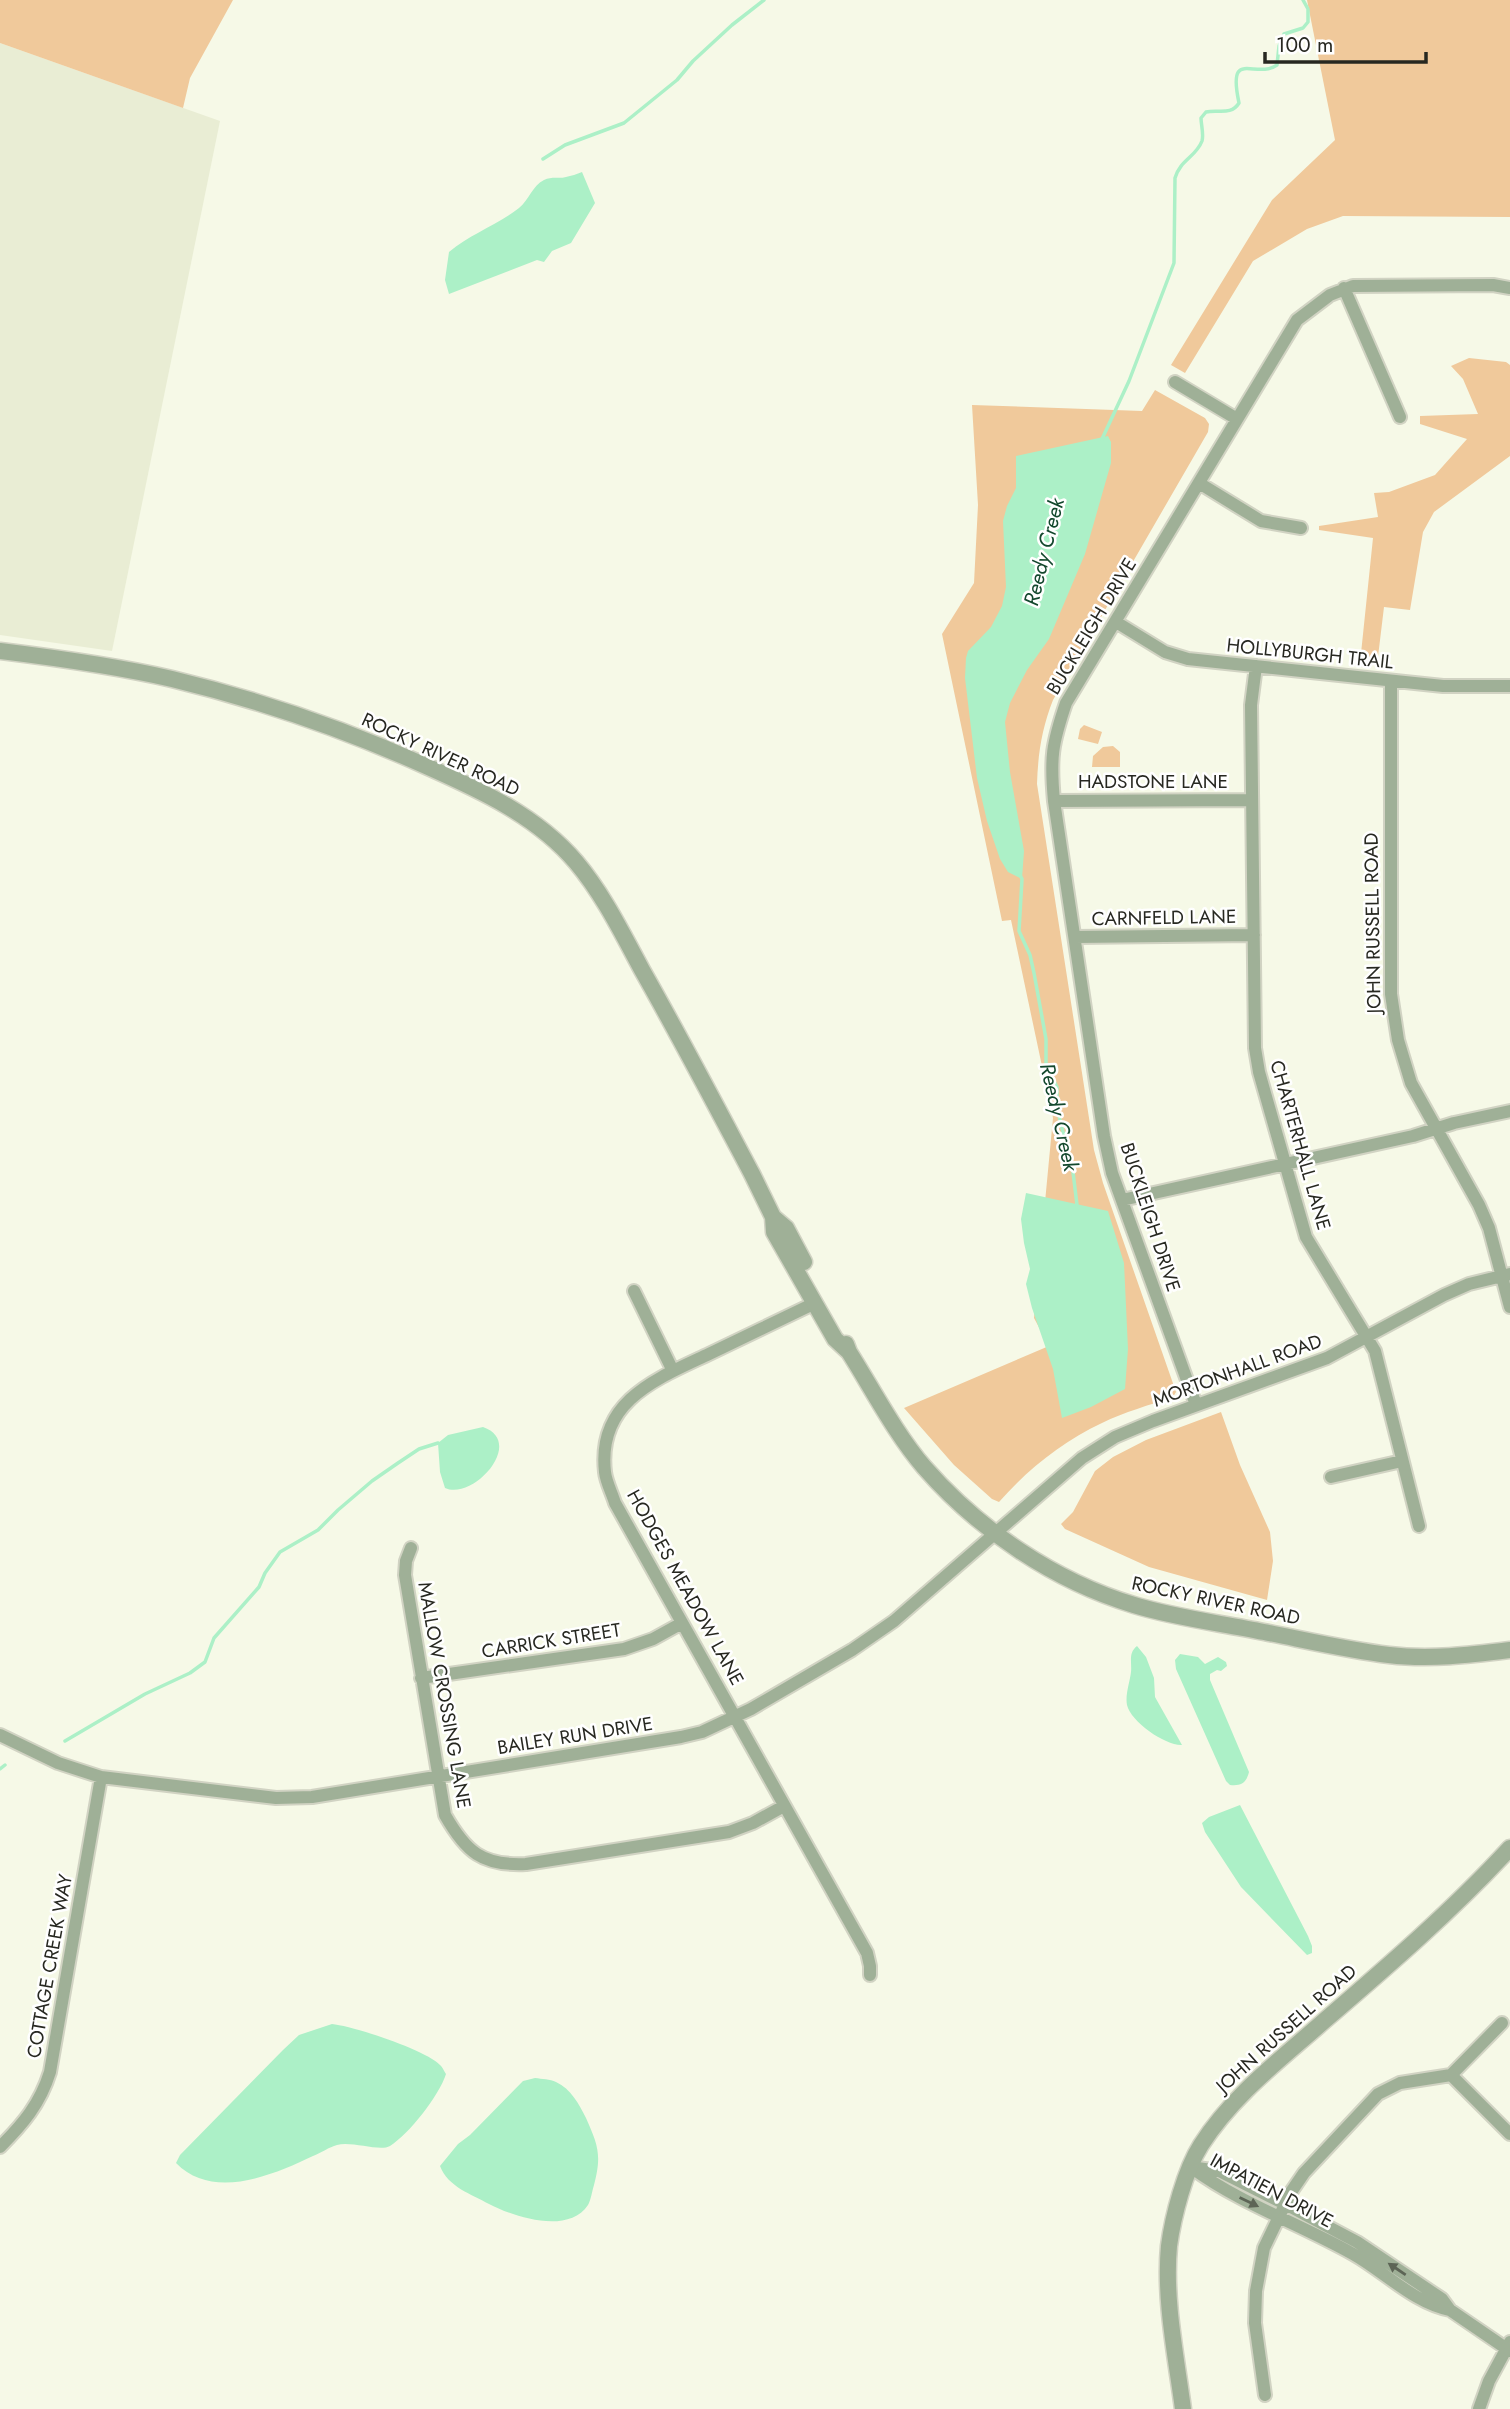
<svg xmlns="http://www.w3.org/2000/svg" width="1510" height="2409" font-family="Jost,sans-serif">
<style>
.built{fill:#e9edd4}
.green{fill:#f0c99b}
.water{fill:#acf0c7}
.lines{fill:none;stroke-linecap:round;stroke-linejoin:round}
.stream{stroke:#acf0c7;stroke-width:3.5}
.minor-casing{stroke:#d1d3c3;stroke-width:16}
.tertiary-casing{stroke:#d1d3c3;stroke-width:19}
.minor{stroke:#9fb097;stroke-width:12}
.tertiary{stroke:#9fb097;stroke-width:16}
.oneway{fill:#5d6556}
.labels{text-anchor:middle;stroke-width:5;stroke-linejoin:round;paint-order:stroke}
.street-label{font-size:19px;fill:#272821;stroke:#fff}
.water-label{font-size:21px;font-style:italic;fill:#13482d;stroke:#fff}
</style>
<rect width="100%" height="100%" fill="#f6f9e7"/>
<path class="built" d="M0,43L220,121L112,651L0,635Z"/>
<path class="green" d="M0,0H233L190,78L183,108L0,43Z
M1307,0H1510V217L1343,216L1307,229L1253,261L1185,373L1171,365L1272,200L1335,140Z
M1469,358L1506,362L1510,365V456L1434,512L1423,532L1410,610L1384,607L1377,665L1360,663L1373,538L1319,530V526L1378,517L1374,493L1389,492L1435,475L1467,439L1420,424V416L1478,414L1463,379L1451,366Z
M1155,390L1205,418L1209,424L1208,432L1053,700C1042,728 1038,753 1037,784L1094,1150L1103,1183L1176,1392L1173,1397C1150,1405 1124,1412 1102,1423C1063,1441 1027,1470 999,1502L992,1499L954,1465L904,1408L1049,1346L1034,1318L1053,1118L1011,920L1002,921L942,634L974,583L978,505L972,405L1142,411Z
M1084,725L1102,732L1098,744L1078,739L1080,729Z
M1113,746L1120,752V767H1092L1093,756L1103,747Z
M1221,1412L1240,1465L1270,1532L1273,1561L1267,1600L1149,1567L1065,1529L1061,1524L1073,1512L1095,1471L1113,1457L1146,1440Z"/>
<path class="water" d="M582,172L595,203L571,243L552,251L544,262L537,260L449,294L445,280L449,252C470,234 497,225 519,208C529,200 532,186 544,180C552,176 559,179 566,177C571,176 577,174 582,172Z
M1108,436L1111,442V463L1085,554L1049,639L1027,670L1010,703L1005,722L1010,772L1024,851L1022,879L1008,872L1000,859L987,821L977,778L965,678L966,658L968,651L991,627L1002,606L1006,587L1003,521L1007,506L1016,488V456Z
M1026,1193L1108,1211L1124,1263L1128,1349L1125,1389L1091,1407L1062,1418L1053,1369L1032,1308L1026,1284L1030,1269L1024,1243L1021,1219Z
M483,1427C526,1442 473,1501 445,1488L440,1472L438,1443L448,1435Z
M1137,1646L1146,1657L1154,1678L1155,1697L1182,1745C1166,1746 1131,1722 1127,1705C1125,1695 1130,1681 1131,1672C1132,1662 1128,1653 1137,1646Z
M1180,1654L1198,1657L1205,1664L1218,1657L1226,1662L1227,1666L1221,1671L1217,1670L1210,1674V1680L1249,1772C1246,1783 1242,1786 1230,1785L1226,1781L1176,1669L1175,1660Z
M1240,1805L1308,1936L1312,1946V1953L1307,1955L1241,1887L1205,1832L1202,1823L1209,1817Z
M332,2024C353,2026 426,2050 440,2065C442,2066 445,2073 446,2074C439,2096 409,2134 390,2146C380,2152 352,2141 337,2145C329,2147 321,2153 313,2156C273,2175 213,2201 176,2163L180,2155L283,2050L299,2035Z
M535,2078C542,2079 550,2079 556,2082C571,2089 579,2104 586,2118C598,2145 602,2155 594,2185C592,2191 591,2200 588,2205C568,2235 514,2217 489,2204C471,2194 448,2187 440,2166L458,2144L470,2135L523,2081Z"/>
<g class="lines">
<path class="stream" d="M543,159L565,145L624,123L677,80L693,61L732,25L764,0
M1102,439L1129,381L1174,263L1175,178C1180,160 1196,157 1202,141C1204,134 1201,125 1201,118L1206,112C1218,109 1231,116 1239,103C1227,47 1255,80 1277,65L1279,46L1284,34L1303,28L1308,22V9L1303,0
M1020,875L1022,879L1019,931L1030,955L1034,973L1046,1039V1066L1057,1087V1108L1073,1172L1077,1205
M65,1741L145,1694L190,1673L205,1662L214,1638L259,1587L265,1573L280,1552L318,1530L338,1510L372,1481L398,1463L419,1449L438,1443
M0,1769L5,1765"/>
<g class="minor-casing">
<path id="minor" d="M1344,288L1400,417
M1175,382L1237,419
M1199,483L1261,521L1301,528
M1116,622L1165,652L1188,659L1443,686H1510
M1256,666L1251,705L1255,1048L1259,1072L1306,1237L1375,1351L1419,1526
M1391,681V994L1398,1040L1411,1083L1479,1205L1489,1228L1510,1307
M1054,801L1252,800
M1075,937L1254,935
M1122,1200L1413,1136L1454,1123L1510,1111
M634,1291L673,1371
M815,1303C780,1320 744,1337 709,1354C656,1379 597,1401 605,1472C606,1482 612,1493 615,1503L867,1953L870,1966V1975
M1196,1405L1112,1173L1104,1136L1054,801C1050,758 1052,744 1066,703L1297,320L1330,295L1353,286L1493,285L1510,288
M1331,1477L1402,1461
M411,1548L406,1561L405,1575L445,1815C466,1852 482,1866 526,1864L729,1832L753,1823L784,1806
M421,1678L624,1649L653,1639L682,1623
M0,1735L58,1763L101,1777L276,1798L312,1797L681,1737L702,1732L751,1709L852,1650L894,1621L1082,1458L1115,1437L1153,1421L1327,1358L1444,1295L1469,1284L1510,1274
M1451,2075L1510,2134
M0,2147C23,2124 40,2104 50,2072L101,1777
M1190,2167L1219,2171L1285,2204L1357,2242L1442,2299L1450,2310L1510,2351
M1192,2168C1241,2204 1300,2224 1353,2254C1385,2272 1414,2303 1450,2310
M1265,2395L1255,2323L1256,2291L1264,2248L1291,2192L1304,2173L1378,2094L1400,2083L1451,2075L1502,2023
M1479,2409L1489,2381L1510,2342"/>
</g>
<g class="tertiary-casing">
<path id="tertiary" d="M0,651C57,658 116,666 172,679C259,700 344,729 426,766C480,790 537,816 576,862C603,894 622,933 642,970C680,1037 716,1106 752,1174L773,1217L774,1232L835,1339L849,1352
M773,1217L786,1228L804,1262
M846,1344L849,1352C873,1390 895,1433 924,1467C979,1530 1054,1581 1134,1605C1176,1618 1221,1623 1264,1632C1305,1640 1347,1650 1389,1655C1429,1660 1470,1655 1510,1650
M1183,2409C1176,2356 1164,2299 1169,2246C1173,2216 1185,2170 1201,2145C1233,2095 1280,2060 1324,2021C1388,1966 1452,1911 1510,1848"/>
</g>
<use href="#minor" class="minor"/>
<use href="#tertiary" class="tertiary"/>
</g>
<defs><path id="oneway-solid" d="M-6-.8H1V-3.2L6.5 0L1 3.2V.8H-6Z" transform="scale(1.75)"/></defs>
<g class="oneway">
<use href="#oneway-solid" transform="translate(1249 2202) rotate(26)"/>
<use href="#oneway-solid" transform="translate(1397 2269) rotate(-146)"/>
</g>
<g class="labels">
<g class="street-label">
<text transform="translate(1091 626) rotate(-59)" y="7">BUCKLEIGH DRIVE</text>
<text transform="translate(1310 653) rotate(6)" y="7">HOLLYBURGH TRAIL</text>
<text transform="translate(441 754) rotate(25)" y="7">ROCKY RIVER ROAD</text>
<text x="1153" y="788">HADSTONE LANE</text>
<text transform="translate(1164 917) rotate(-1)" y="7">CARNFELD LANE</text>
<text transform="translate(1372 923) rotate(-91)" y="7">JOHN RUSSELL ROAD</text>
<text transform="translate(1301 1145) rotate(74)" y="7">CHARTERHALL LANE</text>
<text transform="translate(1151 1217) rotate(72)" y="7">BUCKLEIGH DRIVE</text>
<text transform="translate(1237 1370) rotate(-20)" y="7">MORTONHALL ROAD</text>
<text transform="translate(686 1587) rotate(61)" y="7">HODGES MEADOW LANE</text>
<text transform="translate(1216 1600) rotate(12)" y="7">ROCKY RIVER ROAD</text>
<text transform="translate(551 1640) rotate(-9)" y="7">CARRICK STREET</text>
<text transform="translate(445 1695) rotate(80)" y="7">MALLOW CROSSING LANE</text>
<text transform="translate(575 1735) rotate(-9)" y="7">BAILEY RUN DRIVE</text>
<text transform="translate(49 1966) rotate(-80)" y="7">COTTAGE CREEK WAY</text>
<text transform="translate(1286 2028) rotate(-42)" y="7">JOHN RUSSELL ROAD</text>
<text transform="translate(1272 2190) rotate(28)" y="7">IMPATIEN DRIVE</text>
</g>
<g class="water-label">
<text transform="translate(1044 552) rotate(-76)" y="7">Reedy Creek</text>
<text transform="translate(1059 1117) rotate(77)" y="7">Reedy Creek</text>
</g>
</g>
<path d="M1265 52v10h161v-10" fill="none" stroke="#272821" stroke-width="3.5"/>
<text x="1276" y="52" font-size="21" fill="#272821" stroke="#ffffff" stroke-width="5" paint-order="stroke">100 m</text>
</svg>
